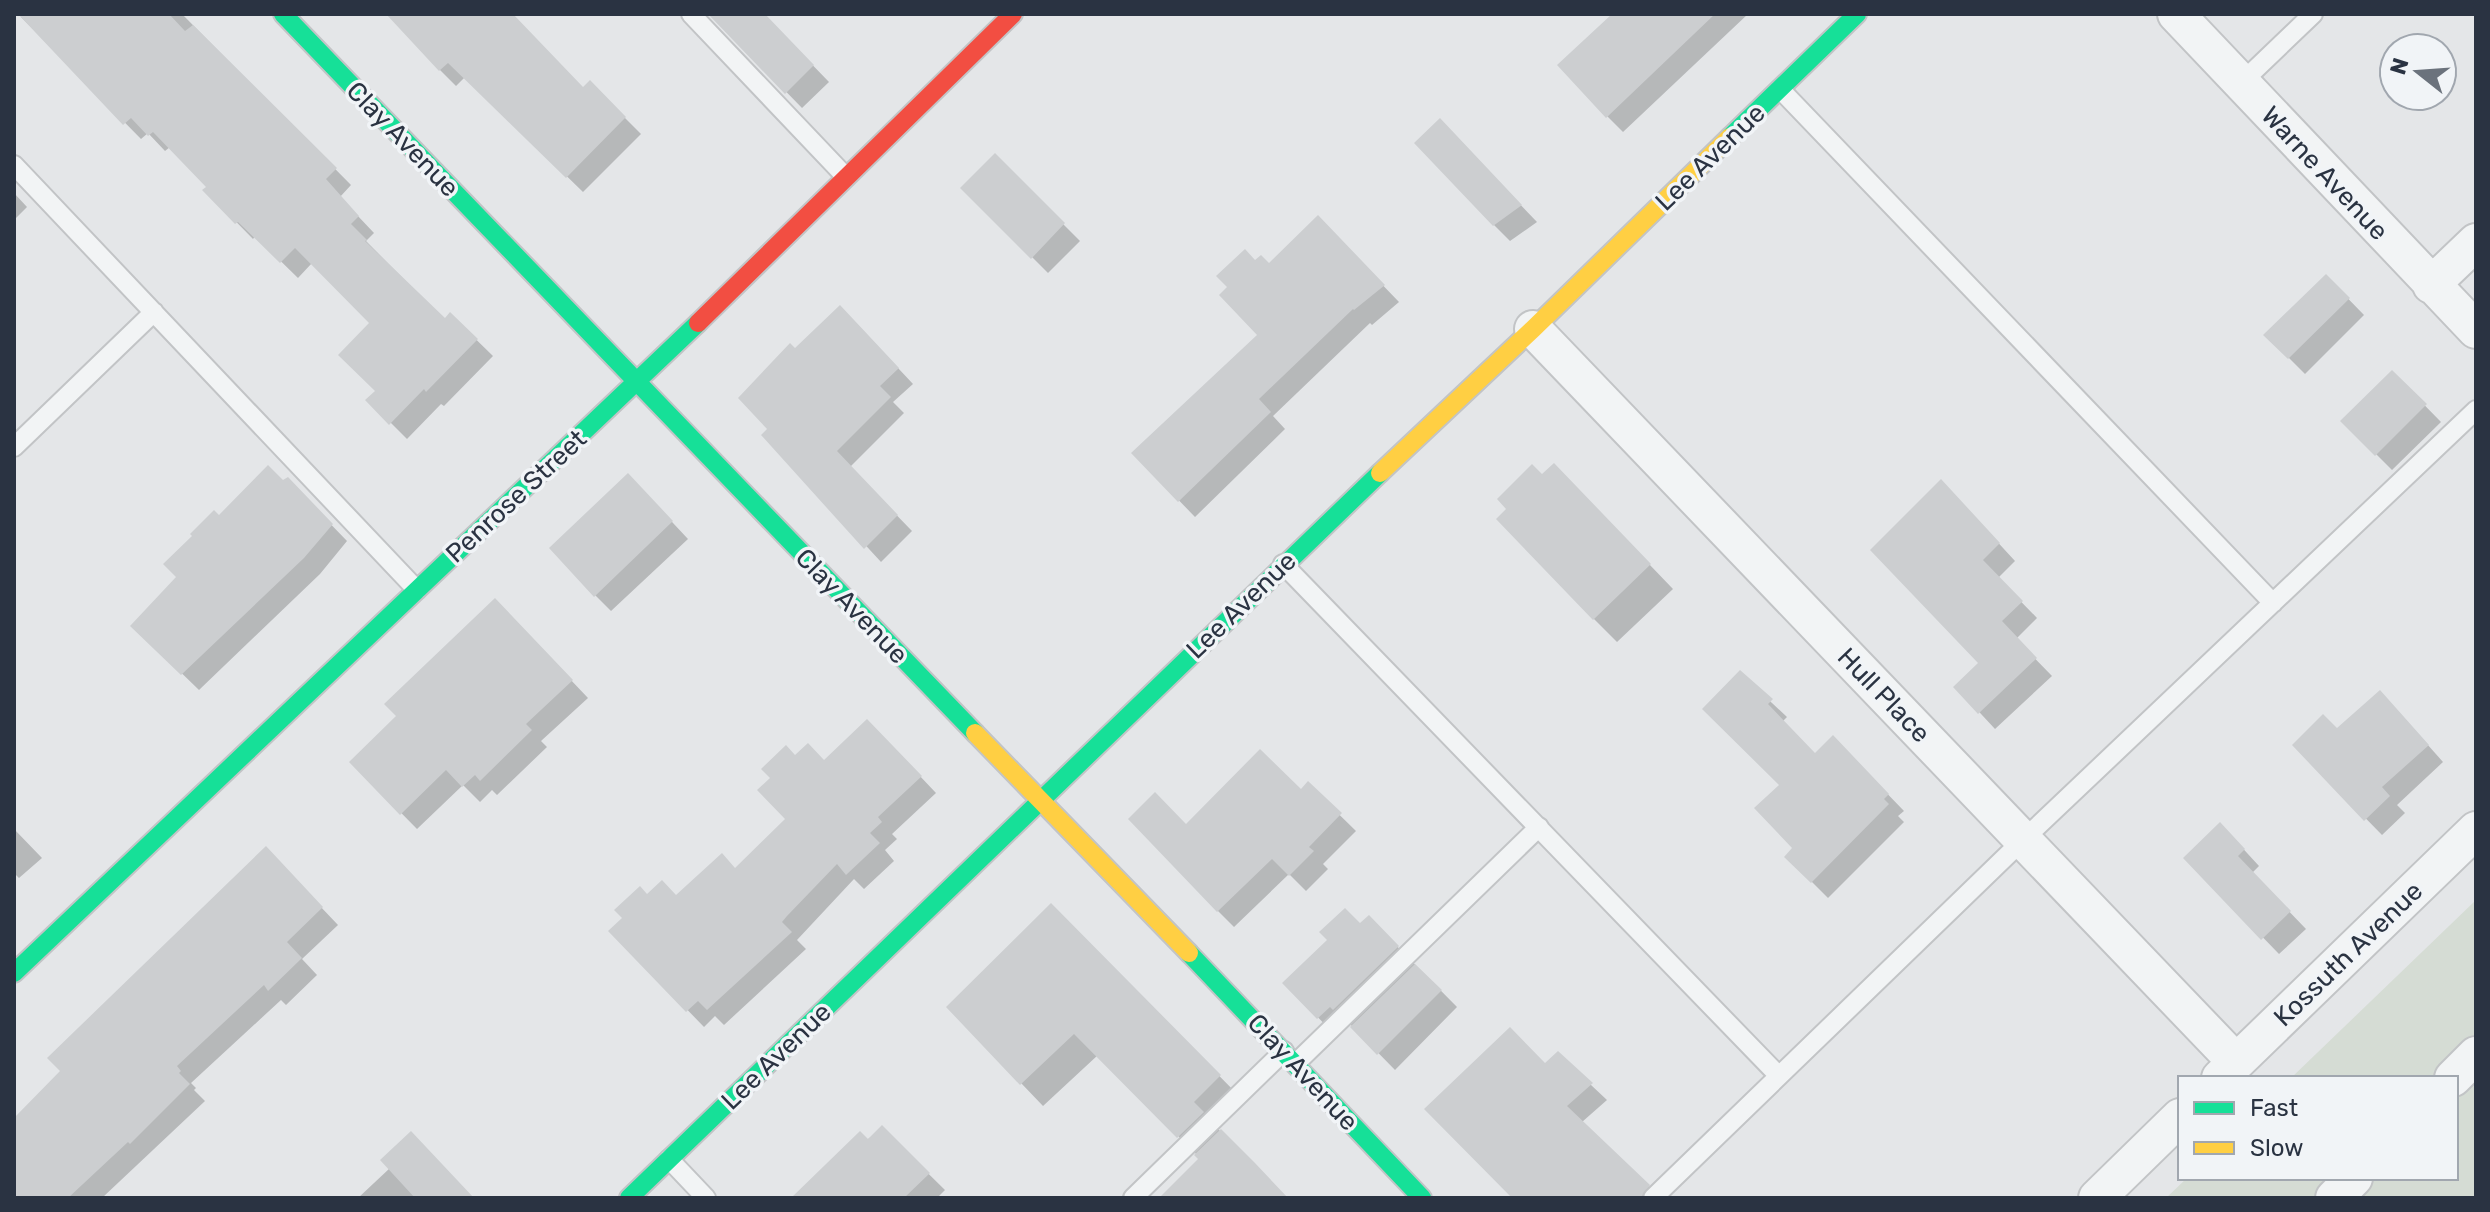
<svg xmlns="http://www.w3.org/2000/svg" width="2490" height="1212" font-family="Rubik,sans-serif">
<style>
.green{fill:#d5dcd4}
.shadow{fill:#0003}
.building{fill:#ccced0}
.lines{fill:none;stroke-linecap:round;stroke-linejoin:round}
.lane-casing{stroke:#c2c4c6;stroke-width:22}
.street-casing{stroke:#c2c4c6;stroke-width:40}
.fast-casing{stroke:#c2c4c6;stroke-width:22}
.slow-casing{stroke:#c2c4c6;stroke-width:22}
.jam-casing{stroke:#c2c4c6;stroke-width:22}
.lane{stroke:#f2f4f5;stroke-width:18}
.street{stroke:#f2f4f5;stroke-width:36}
.fast{stroke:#16e098;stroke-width:18}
.slow{stroke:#ffcf43;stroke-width:18}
.jam{stroke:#f24e42;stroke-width:18}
.labels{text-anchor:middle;stroke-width:7;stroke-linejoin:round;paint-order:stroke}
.street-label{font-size:26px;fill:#2a3342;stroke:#f1f4f7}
</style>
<rect width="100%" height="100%" fill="#e4e6e8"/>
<path class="green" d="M2476,900V1198H2166L2187,1178H2456V1078H2291Z"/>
<path class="shadow" d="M24,14H182L351,185L340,197L374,233L366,241L445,321L451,315L493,356L444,406L441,404L407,439L368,400L377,391L372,323L312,263L298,278L255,236L253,239L205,190L208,187L170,147L165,151L148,133L141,139L21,17Z
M397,14H511L583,90L590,83L641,134L583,192L465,77L456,86L440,70Z
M731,14H763L829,82L802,108L720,24Z
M1615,14H1748L1623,132L1607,116Z
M1455,137L1537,222L1510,241L1494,225Z
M995,156L1080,241L1048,273L963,188Z
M14,193L27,207L14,220Z
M1318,218L1399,302L1372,325L1370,323L1273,416L1285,429L1195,517L1134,454L1260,335L1256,262L1269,266Z
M2326,276L2364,315L2305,374L2266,335Z
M855,322L913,384L893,402L904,413L850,467L912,531L881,562L764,435L770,429L795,351Z
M2392,372L2441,422L2392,470L2343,421Z
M1542,477L1577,489L1673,589L1617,642L1594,619Z
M288,480L347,541L320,574L199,690L133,626L178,577Z
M644,492L688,539L611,611L595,595Z
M1957,498L2015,561L1998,578L2037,618L2016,639L2052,676L1995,729L1956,687L1981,663Z
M511,617L588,698L541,741L547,747L497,795L492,790L480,802L463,785L417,829L351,762Z
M1740,673L1787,717L1783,721L1815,755L1849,754L1904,811L1898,816L1904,822L1828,898L1787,857L1795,848L1781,785Z
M2396,709L2443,762L2397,805L2405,813L2382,835L2294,745Z
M883,737L936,793L892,834L897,839L885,850L894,861L864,889L854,879L797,940L806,949L724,1025L715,1016L704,1027L611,931L648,897H676L736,870L788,819L795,757L824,762Z
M1308,784L1356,831L1323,864L1328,869L1306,891L1289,874L1234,927L1218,911L1186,827L1301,791Z
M14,829L42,858L19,878L14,873Z
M2236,841L2259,866L2252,873L2306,929L2279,954L2186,858Z
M281,865L338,925L302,959L317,975L286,1005L281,1000L191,1083L196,1088L194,1090L205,1101L102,1198H14V1120Z
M1051,905L1242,1099L1215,1126L1287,1198H1162L1201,1159L1098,1055L1043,1106L1021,1083Z
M1369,918L1457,1007L1395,1070L1347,1021L1334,1034L1285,983Z
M1558,1054L1607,1100L1582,1122L1660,1198H1516L1545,1066Z
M882,1128L945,1190L937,1198H794Z
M390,1168L473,1198H358Z"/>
<path class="building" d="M18,14H169L185,31L193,25L337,168L326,179L359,216L351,224L367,240L365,241L445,318L450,312L478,339L426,392L424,389L389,425L365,400L375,391L338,355L369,323L295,248L280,263L238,222L235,224L202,190L206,187L153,132L148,136L131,118L123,125Z
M386,14H513L583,87L590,80L626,117L566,178L448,63L439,71Z
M708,14H765L814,65L785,94Z
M1612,14H1715L1606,118L1557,65Z
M1440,118L1522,205L1493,226L1414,143Z
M995,153L1065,223L1031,259L960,188Z
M1318,215L1385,285L1354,310L1353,309L1259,399L1271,412L1178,502L1131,453L1257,335L1219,295L1227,287L1216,276L1245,249L1255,260L1261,255L1269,263Z
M2326,274L2350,298L2288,359L2263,335Z
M840,305L899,368L880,386L891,397L837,451L898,515L864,549L761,435L767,429L738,398L790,343L795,348Z
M2392,370L2427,404L2375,456L2340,421Z
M1554,463L1651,564L1593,620L1496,519L1506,509L1497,499L1532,464L1542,474Z
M268,465L283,480L288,477L333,524L304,558L181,675L130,626L176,577L163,564L192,536L190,534L214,510L219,515Z
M628,473L673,521L594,597L549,548Z
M1941,479L2000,543L1983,560L2023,601L2002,621L2037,658L1978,714L1953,687L1978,663L1870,550Z
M495,598L573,680L526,724L532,730L480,781L475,775L462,787L446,770L400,815L349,762L396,716L384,704Z
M1740,670L1773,699L1768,704L1815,753L1833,735L1889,794L1884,799L1889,804L1811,883L1784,857L1792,848L1754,808L1779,785L1702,709Z
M2380,690L2429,745L2382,787L2390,796L2364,821L2292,745L2323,714L2337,728Z
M867,719L922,776L878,817L882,822L870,833L880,843L846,875L837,864L787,916L782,922L792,932L707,1010L698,1001L686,1012L608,931L622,918L614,910L640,886L647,894L662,880L676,895L722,853L735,868L785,819L757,790L770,778L761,769L786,745L795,755L808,743L824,760Z
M1260,749L1301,789L1308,781L1342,813L1309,847L1314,851L1289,876L1272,859L1217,912L1128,819L1155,792L1186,824Z
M2220,822L2245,849L2238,856L2291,911L2261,940L2183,858Z
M266,846L323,907L287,942L302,958L268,991L264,985L177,1066L181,1071L179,1073L190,1084L130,1144L128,1142L68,1198H14V1118L60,1071L47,1058Z
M1051,903L1221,1075L1194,1102L1204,1112L1177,1138L1074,1034L1020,1085L946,1007Z
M1345,908L1360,923L1369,915L1399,946L1333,1010L1330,1007L1317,1019L1282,983L1327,940L1319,932Z
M1415,964L1442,990L1377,1055L1350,1027Z
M1510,1027L1545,1063L1558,1051L1593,1083L1567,1106L1650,1185L1641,1198H1512L1424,1109Z
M882,1125L930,1173L904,1198H791L860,1131L868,1139Z
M1221,1129L1255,1163L1288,1198H1159L1198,1159L1194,1155Z
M411,1131L474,1198H415L380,1160Z"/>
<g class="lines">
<g class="lane-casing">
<path id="lane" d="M691,14L846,177
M2241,83L2313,14
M1780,89L2273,603
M14,165L417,590
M14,447L154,312
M1283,564L1779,1076
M1296,1063L1539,827
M669,1159L706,1198
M1133,1198L1284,1051
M1653,1198L2023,840L2476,410"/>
</g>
<g class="street-casing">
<path id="street" d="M2176,14L2476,330
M2431,285L2476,242
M1533,329L2236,1062
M2220,1078L2476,830
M2453,1078L2476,1055
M2097,1198L2180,1117
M2334,1198L2354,1178"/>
</g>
<g class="fast-casing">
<path id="fast" d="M283,14L975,733
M1730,137L1857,14
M1189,953L1422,1198
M14,973L698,323
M629,1198L1380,473"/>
</g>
<g class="slow-casing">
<path id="slow" d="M1380,473L1533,329L1730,137
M975,733L1189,953"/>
</g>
<g class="jam-casing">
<path id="jam" d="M698,323L1013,14"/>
</g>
<use href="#lane" class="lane"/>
<use href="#street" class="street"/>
<use href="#fast" class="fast"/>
<use href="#slow" class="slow"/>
<use href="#jam" class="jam"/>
</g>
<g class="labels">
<g class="street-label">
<text transform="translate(403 139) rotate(46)" y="9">Clay Avenue</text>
<text transform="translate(1710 157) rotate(-44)" y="9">Lee Avenue</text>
<text transform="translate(2325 173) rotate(47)" y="9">Warne Avenue</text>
<text transform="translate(516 496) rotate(-43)" y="9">Penrose Street</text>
<text transform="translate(1241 605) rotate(-44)" y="9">Lee Avenue</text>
<text transform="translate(852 606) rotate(46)" y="9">Clay Avenue</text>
<text transform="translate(1884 695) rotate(46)" y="9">Hull Place</text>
<text transform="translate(2348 954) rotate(-44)" y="9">Kossuth Avenue</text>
<text transform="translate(776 1056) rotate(-44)" y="9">Lee Avenue</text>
<text transform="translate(1303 1072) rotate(47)" y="9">Clay Avenue</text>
</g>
</g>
<rect width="2490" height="1212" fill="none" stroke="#2a3342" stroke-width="32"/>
<rect x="2178" y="1076" width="280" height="104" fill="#f1f4f7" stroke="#a1a7af" stroke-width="2"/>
<rect x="2194" y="1102" width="40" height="12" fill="#16e098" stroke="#a1a7af" stroke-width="2"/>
<text x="2250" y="1116" font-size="24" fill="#2a3342">Fast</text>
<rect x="2194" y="1142" width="40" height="12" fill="#ffcf43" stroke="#a1a7af" stroke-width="2"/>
<text x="2250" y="1156" font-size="24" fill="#2a3342">Slow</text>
<g transform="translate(2418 72) rotate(287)"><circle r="38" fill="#f1f4f7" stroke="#a1a7af" stroke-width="2"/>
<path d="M0-6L14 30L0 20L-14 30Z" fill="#6b727c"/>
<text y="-12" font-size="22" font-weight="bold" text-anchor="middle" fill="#2a3342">N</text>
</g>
</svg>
